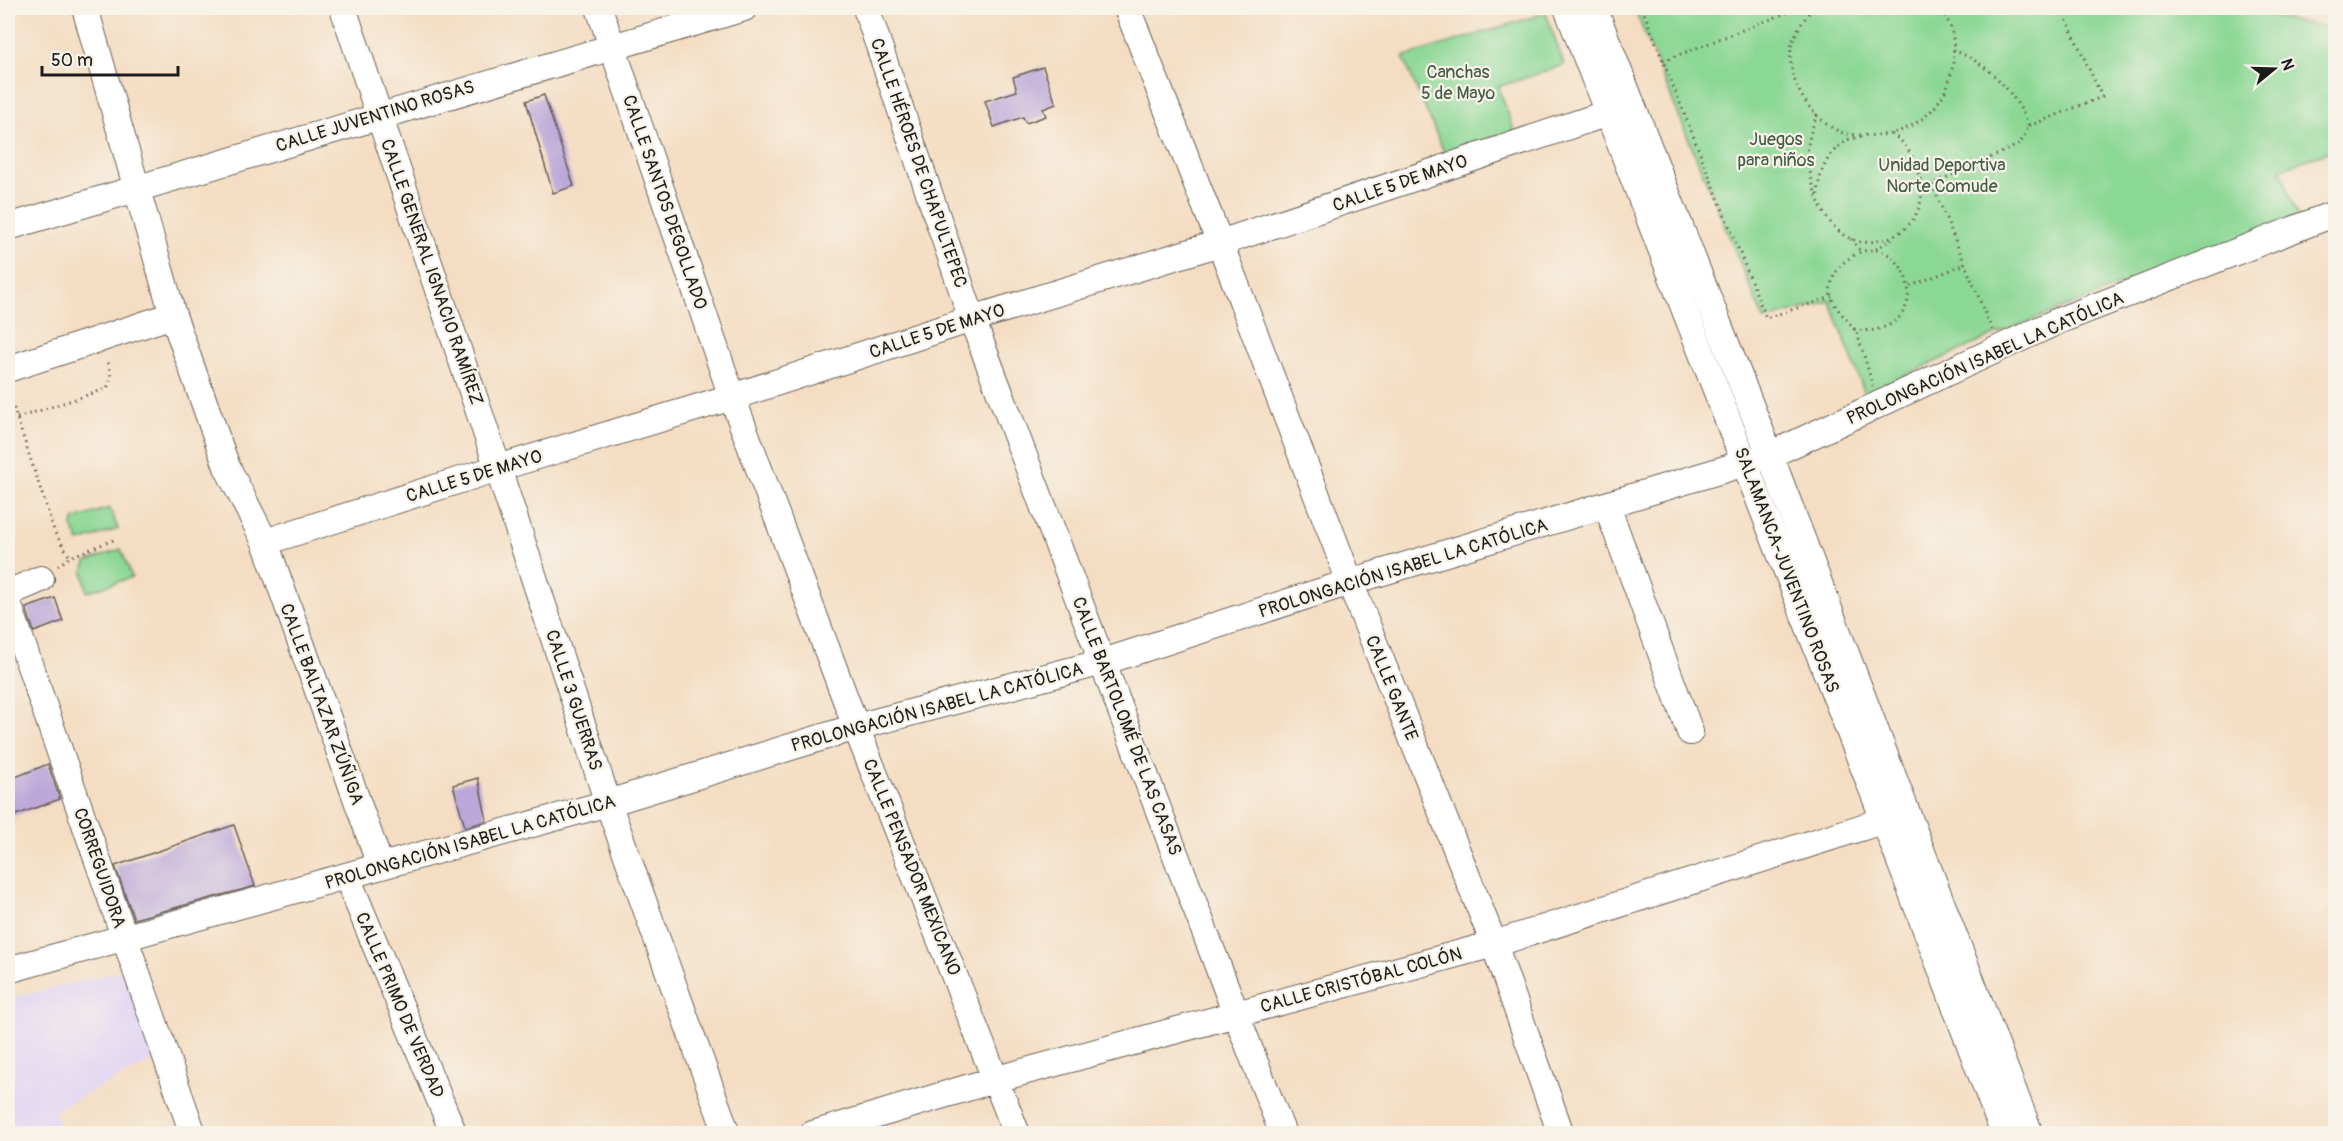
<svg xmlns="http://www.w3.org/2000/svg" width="2343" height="1141" font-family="Pangolin,sans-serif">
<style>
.built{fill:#e0d4f4}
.green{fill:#8bd794;stroke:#547a58;stroke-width:1.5}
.building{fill:#bca8d8}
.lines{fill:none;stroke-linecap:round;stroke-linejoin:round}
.minor-casing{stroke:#686056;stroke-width:28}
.path{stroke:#686056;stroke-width:3;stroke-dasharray:1.5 4.5;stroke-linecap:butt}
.minor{stroke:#fff;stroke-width:26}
.labels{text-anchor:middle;stroke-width:4.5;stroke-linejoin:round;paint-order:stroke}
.park-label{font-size:18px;fill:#435d46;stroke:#f7f3e8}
.street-label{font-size:18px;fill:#1c1c1c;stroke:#f7f3e8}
</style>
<rect width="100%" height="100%" fill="#f7f3e8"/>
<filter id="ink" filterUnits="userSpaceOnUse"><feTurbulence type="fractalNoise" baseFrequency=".0167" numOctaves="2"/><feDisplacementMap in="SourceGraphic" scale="12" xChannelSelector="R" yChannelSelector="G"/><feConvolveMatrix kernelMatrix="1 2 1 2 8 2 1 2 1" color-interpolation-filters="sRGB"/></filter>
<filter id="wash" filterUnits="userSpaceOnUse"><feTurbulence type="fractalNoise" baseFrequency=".008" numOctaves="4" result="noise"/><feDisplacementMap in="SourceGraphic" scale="24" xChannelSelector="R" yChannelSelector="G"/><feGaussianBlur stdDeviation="1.35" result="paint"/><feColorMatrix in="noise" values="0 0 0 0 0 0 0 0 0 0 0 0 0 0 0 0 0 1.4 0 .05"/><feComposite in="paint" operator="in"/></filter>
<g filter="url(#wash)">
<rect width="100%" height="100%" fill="#f4ddc2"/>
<path class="built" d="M120,971L126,976L156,1059L55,1110L61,1133H8V999Z"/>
<path class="green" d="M1634,8H2233L2335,29V149L2281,169L2298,217L1994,335L1865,394L1830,301L1764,320Z
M1546,13L1564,65L1498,87L1515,132L1445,154L1403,57Z
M110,508L118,529L79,542L72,526L75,519Z
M121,549L132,577L87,592L83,571L86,562Z"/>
<g id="blocks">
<path class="building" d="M1043,67L1056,104L1043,109L1046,116L1026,123L1023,117L994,127L985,101L1017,91L1013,77Z
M544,95L574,186L553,193L526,101Z
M55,598L63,621L34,632L26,608Z
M48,764L60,799L8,818V780Z
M478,778L487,821L465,827L453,785Z
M234,825L255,886L134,919L115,866Z"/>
</g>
</g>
<g filter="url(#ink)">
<use href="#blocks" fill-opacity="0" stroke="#686056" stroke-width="1.5"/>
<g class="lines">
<g class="minor-casing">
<path id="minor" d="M85,8L173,315L227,467L265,542L380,865
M343,8L498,468L608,803L727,1134
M599,8L732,397L856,727L1017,1134
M866,8L972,319L1236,1014L1283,1134
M1127,8L1220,243L1350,582L1494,944L1561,1134
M1567,8L1884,820L2004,1134
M1594,8L1770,455L2030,1134
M8,227L744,8
M8,369L173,315
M1607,506L1690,732
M265,542L498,468L732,397L972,319L1220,243L1608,113
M8,593L41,579
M8,603L193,1134
M347,877L454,1134
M8,970L608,803L856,727L1103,662L1350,582L1745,463L1770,455L2058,321L2336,213
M813,1134L997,1079L1494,944L1901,815"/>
</g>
<path class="path" d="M1642,8L1766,318L1832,297
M1812,8C1805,19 1793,34 1791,48C1787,82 1811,121 1843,133C1848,135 1856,134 1861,135C1898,139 1932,121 1947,87C1954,70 1956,46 1951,28C1949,21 1943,14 1940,8
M1953,50C1988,63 2015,92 2029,126L2020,144L1932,184L1992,330
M1663,61L1799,8
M1817,114C1812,127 1808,140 1807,154C1806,162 1810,169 1811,177C1817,203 1829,233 1857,241C1866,244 1876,241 1884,239C1913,232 1928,203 1919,175C1914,159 1907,142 1891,134
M2029,126L2102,97L2061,8
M1921,186L1932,184
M1818,195C1818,174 1827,153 1846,141C1850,138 1859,137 1864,136
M1851,239L1861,252
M1876,249L1892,239
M1910,286L1966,264
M1854,329C1867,332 1877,331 1889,325C1931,303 1898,232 1856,254C1842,262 1835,270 1831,285C1827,304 1845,315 1854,329C1861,340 1868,371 1873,386
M8,391L55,533L70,557
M17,418L106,389C113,379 111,371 107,360
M58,566L70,557L116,539"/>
<use href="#minor" class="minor"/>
</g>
</g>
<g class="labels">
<g class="park-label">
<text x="1458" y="78">Canchas<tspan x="1458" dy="21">5 de Mayo</tspan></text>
<text x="1776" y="145">Juegos<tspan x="1776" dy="21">para niños</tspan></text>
<text x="1942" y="171">Unidad Deportiva<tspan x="1942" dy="21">Norte Comude</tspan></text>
</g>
<g class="street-label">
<text transform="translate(375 116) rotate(-17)" y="6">CALLE JUVENTINO ROSAS</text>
<text transform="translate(919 163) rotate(71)" y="6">CALLE HÉROES DE CHAPULTEPEC</text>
<text transform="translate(1400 183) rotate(-19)" y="6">CALLE 5 DE MAYO</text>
<text transform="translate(665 202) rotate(71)" y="6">CALLE SANTOS DEGOLLADO</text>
<text transform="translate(432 272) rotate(71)" y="6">CALLE GENERAL IGNACIO RAMÍREZ</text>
<text transform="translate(937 331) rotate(-18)" y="6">CALLE 5 DE MAYO</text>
<text transform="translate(1985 358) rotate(-24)" y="6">PROLONGACIÓN ISABEL LA CATÓLICA</text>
<text transform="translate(474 476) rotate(-17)" y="6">CALLE 5 DE MAYO</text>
<text transform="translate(1403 568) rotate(-17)" y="6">PROLONGACIÓN ISABEL LA CATÓLICA</text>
<text transform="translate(1787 570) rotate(69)" y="6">SALAMANCA-JUVENTINO ROSAS</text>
<text transform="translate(1392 688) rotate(68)" y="6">CALLE GANTE</text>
<text transform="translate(574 700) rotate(72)" y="6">CALLE 3 GUERRAS</text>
<text transform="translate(322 704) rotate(70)" y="6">CALLE BALTAZAR ZÚÑIGA</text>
<text transform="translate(937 707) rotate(-15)" y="6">PROLONGACIÓN ISABEL LA CATÓLICA</text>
<text transform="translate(1127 726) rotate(69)" y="6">CALLE BARTOLOMÉ DE LAS CASAS</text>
<text transform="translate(470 842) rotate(-16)" y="6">PROLONGACIÓN ISABEL LA CATÓLICA</text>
<text transform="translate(912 867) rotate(68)" y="6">CALLE PENSADOR MEXICANO</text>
<text transform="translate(100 868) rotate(71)" y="6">CORREGUIDORA</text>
<text transform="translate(1361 980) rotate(-15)" y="6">CALLE CRISTÓBAL COLÓN</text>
<text transform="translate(400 1005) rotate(67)" y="6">CALLE PRIMO DE VERDAD</text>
</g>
</g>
<rect width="2343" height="1141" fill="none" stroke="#f7f3e8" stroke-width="30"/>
<g transform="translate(2274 69) rotate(71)" stroke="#f7f3e8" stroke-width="4.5" paint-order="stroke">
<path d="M0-4.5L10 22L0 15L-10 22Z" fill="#1c1c1c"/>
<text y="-9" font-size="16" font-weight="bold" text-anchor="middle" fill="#1c1c1c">N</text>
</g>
<path d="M42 66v9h136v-9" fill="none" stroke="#1c1c1c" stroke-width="3"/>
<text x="51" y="66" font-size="18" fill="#1c1c1c" stroke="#f7f3e8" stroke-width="4.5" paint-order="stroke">50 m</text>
</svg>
